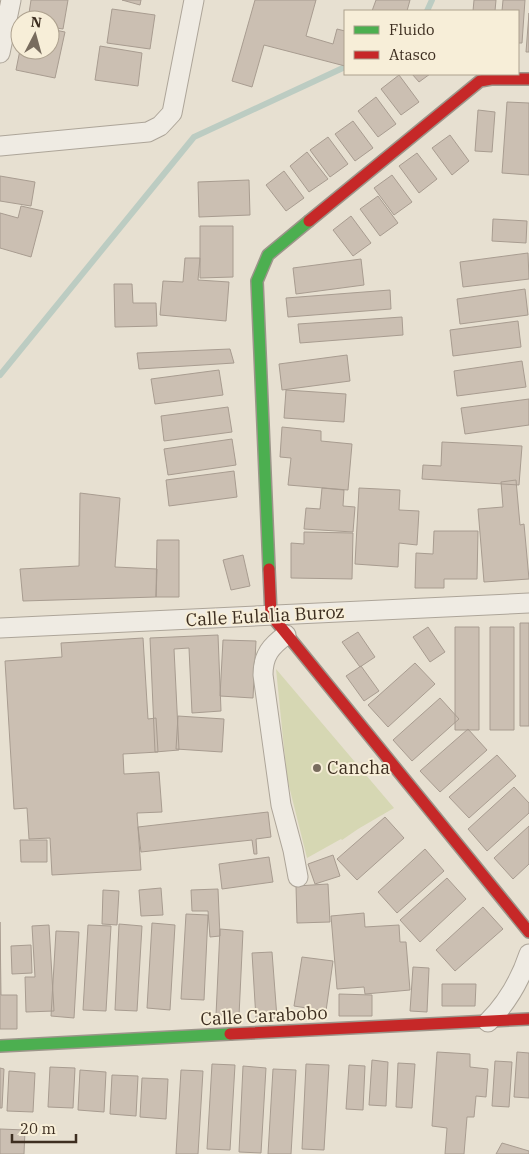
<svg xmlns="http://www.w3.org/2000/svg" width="529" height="1154" font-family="'IBM Plex Serif',serif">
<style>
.park{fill:#d6d7b3}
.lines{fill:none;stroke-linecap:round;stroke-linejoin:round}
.stream{stroke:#bcccc2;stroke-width:6}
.building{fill:#cbbfb2;stroke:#a89c90}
.street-casing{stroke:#ada599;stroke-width:21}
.fast-casing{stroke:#9c958a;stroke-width:14}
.jam-casing{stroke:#9c958a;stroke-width:14}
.street{stroke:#efebe3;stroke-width:19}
.fast{stroke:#4caf50;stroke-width:11}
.jam{stroke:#c62828;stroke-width:11}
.poi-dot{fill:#786c5e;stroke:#f7eed8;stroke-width:2}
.labels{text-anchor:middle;stroke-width:4;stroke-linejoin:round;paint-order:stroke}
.street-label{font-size:18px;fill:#3d2e20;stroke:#f7eed8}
.poi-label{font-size:18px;fill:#3d2e20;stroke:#f7eed8;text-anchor:start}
</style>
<rect width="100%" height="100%" fill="#e7e0d1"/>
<path class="park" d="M276,669L394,808L358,829L342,840L341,839L307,858L287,778Z"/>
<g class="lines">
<path class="stream" d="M427,11L432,0
M0,375L194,137L345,67"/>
</g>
<path class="building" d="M31,0H68L63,29L50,27V20H28Z
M122,0H141L140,5Z
M255,0H316L306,36L333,44L337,29L345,31V66L264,45L252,87L232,81Z
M376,0H410L407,11H372Z
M474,0H496L495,11H473Z
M503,0H525L522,43H518V11H502Z
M112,9L155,15L150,49L107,43Z
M529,13V52H526Z
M50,29L65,32L55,78L16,70L20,50H50Z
M100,46L142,53L138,86L95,80Z
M412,74H430L419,82Z
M399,75L419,102L401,115L381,89Z
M376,97L396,124L378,137L358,111Z
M507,102L529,103V175L502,173Z
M478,110L495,112L492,152L475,151Z
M353,121L373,148L355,161L335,134Z
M450,135L469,161L452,175L432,148Z
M328,137L348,164L330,177L310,150Z
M307,152L328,179L309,192L290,166Z
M417,153L437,179L419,193L399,166Z
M284,171L304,198L286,211L266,185Z
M392,175L412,202L394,215L374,188Z
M0,176L35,182L31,206L0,201Z
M249,180L250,215L199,217L198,182Z
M378,196L398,223L380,236L360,209Z
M21,206L43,211L31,257L0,248V213L18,218Z
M351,216L371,243L353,256L333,230Z
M493,219L527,221L526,243L492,241Z
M200,226H233V277L200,278Z
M528,253L529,279L463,287L460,262Z
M185,258H200L198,280L229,282L226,321L160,315L163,281L183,282Z
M361,259L364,285L296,294L293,268Z
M114,284H132L133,303H156L157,326L115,327Z
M525,289L528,315L460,324L457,299Z
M390,290L391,309L288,317L286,298Z
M402,317L403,335L300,343L298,324Z
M518,321L521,347L453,356L450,330Z
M230,349L234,363L139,369L137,353Z
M347,355L350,381L282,390L279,364Z
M522,361L526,387L457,396L454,371Z
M219,370L223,395L155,404L151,379Z
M286,390L346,394L344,422L284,418Z
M529,399V425L465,434L461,408Z
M228,407L232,432L164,441L161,416Z
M282,427L321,431V441L352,444L348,490L288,485L291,458L280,457Z
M232,439L236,465L168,475L164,449Z
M442,442L522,446L519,485L422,479L423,465L441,466Z
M234,471L237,497L169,506L166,480Z
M516,480L520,525L524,524L529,579L484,582L478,509L503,507L501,482Z
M322,488L344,490L343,506L355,507L353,532L304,529L306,508L320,509Z
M359,488L400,490L399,510L419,511L417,545L399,543L398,567L355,564Z
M80,493L120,498L115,567L157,569L156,597L23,601L20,569L79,566Z
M434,531H478L477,579H444V588H415L416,553L433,554Z
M304,532L353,533L352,579L291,578V543L304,544Z
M157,540H179V597H156Z
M243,555L250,586L231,590L223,560Z
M520,623H529V726H520Z
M428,627L445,652L430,662L413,637Z
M455,627H479V730H455Z
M490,627H514V730H490Z
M358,632L375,657L360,667L342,642Z
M218,635L221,711L192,713L189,648L174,649L179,750L155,752L150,638Z
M143,638L148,719L156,718L158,752L123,754L124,774L159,772L162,812L137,813L141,870L52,875L50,838L29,839L27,808L14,809L5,661L62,657L61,643Z
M223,640L256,641L253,698L220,696Z
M415,663L435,684L388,727L368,705Z
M361,666L379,691L364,701L346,676Z
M440,698L459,719L412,761L393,740Z
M178,716L224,719L222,752L176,749Z
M468,729L487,750L440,792L420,771Z
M497,755L516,776L469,818L449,797Z
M514,787L529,803V813L487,851L468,829Z
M268,812L271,837L256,839L257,854H254L252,840L141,852L138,827Z
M385,817L404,838L357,880L337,859Z
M529,826V864L513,879L494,858Z
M20,840H47V862H21Z
M425,849L444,871L397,913L378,892Z
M333,855L340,876L315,884L308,864Z
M269,857L273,882L222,889L219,864Z
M447,878L466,899L420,942L400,920Z
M328,884L330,922L297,923L296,886Z
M161,888L163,915L141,916L139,890Z
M218,889L220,936L210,937L208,911H192L191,890Z
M103,890L119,891L117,925L102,924Z
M483,907L503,929L455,971L436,950Z
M364,913L365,927L399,925L400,942H406L410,990L365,994L364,987L337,989L331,916Z
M186,914L208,915L204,1000L181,999Z
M0,922L1,995H17V1029H0Z
M152,923L175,925L170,1010L147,1008Z
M119,924L142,926L137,1011L115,1010Z
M49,925L54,1011L26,1012L25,977H35L32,926Z
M88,925L111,926L106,1011L83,1010Z
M220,929L243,931L239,1016L216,1015Z
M56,931L79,932L74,1018L51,1016Z
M31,945L32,973L12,974L11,946Z
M272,952L277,1018L256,1019L252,953Z
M302,957L333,961L326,1011L294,1006Z
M413,967L429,968L427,1012L410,1011Z
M442,984H476L475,1006H442Z
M339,994L372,995V1016H339Z
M437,1052L470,1054V1067L488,1069L486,1097L476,1096L474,1117H467L464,1154H445L447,1128L432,1126Z
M517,1052L529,1053V1098L514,1097Z
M372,1060L388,1062L386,1106L369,1105Z
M495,1061L512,1062L509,1107L492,1106Z
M398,1063L415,1064L412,1108L396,1107Z
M212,1064L235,1065L230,1150L207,1149Z
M306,1064L329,1065L324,1150L302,1149Z
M349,1065L365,1066L363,1110L346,1109Z
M243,1066L266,1068L261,1153L239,1152Z
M50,1067L75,1068L73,1108L48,1107Z
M0,1068L4,1069L2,1108H0Z
M273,1069L296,1070L291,1154H268Z
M80,1070L106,1072L104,1112L78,1110Z
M181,1070L203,1071L198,1154H176Z
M9,1071L35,1073L33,1112L7,1111Z
M112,1075L138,1076L136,1116L110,1114Z
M142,1078L168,1079L166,1119L140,1117Z
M0,1129L25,1130L24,1154H0Z
M502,1143L529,1151V1154H496Z"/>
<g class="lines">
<g class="street-casing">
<path id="street" d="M0,53L11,0
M0,146L148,132L160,126L172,113L194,0
M0,628L529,603
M286,635C271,646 263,655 263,675L281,805L293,850L298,877
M488,1022C508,1002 520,981 529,954"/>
</g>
<g class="fast-casing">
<path id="fast" d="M269,569L257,281L268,255L309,221
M0,1046L230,1034"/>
</g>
<g class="jam-casing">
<path id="jam" d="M309,221L480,81L491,79H529
M269,569L271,615L529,932
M230,1034L529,1019"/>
</g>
<use href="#street" class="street"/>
<use href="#fast" class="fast"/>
<use href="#jam" class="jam"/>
</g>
<circle class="poi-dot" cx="317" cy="768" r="5"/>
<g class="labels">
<g class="street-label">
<text transform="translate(265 616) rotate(-3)" y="6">Calle Eulalia Buroz</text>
<text transform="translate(264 1016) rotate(-3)" y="6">Calle Carabobo</text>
</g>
<g class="poi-label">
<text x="327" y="774">Cancha</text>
</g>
</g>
<rect x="344" y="10" width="175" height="65" fill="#f7eed8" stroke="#ada18e"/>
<rect x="354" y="26" width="25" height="8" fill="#4caf50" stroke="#ada18e"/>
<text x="389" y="35" font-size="15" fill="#3d2e20">Fluido</text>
<rect x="354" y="51" width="25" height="8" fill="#c62828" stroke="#ada18e"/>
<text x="389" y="60" font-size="15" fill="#3d2e20">Atasco</text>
<g transform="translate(35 35) rotate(6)"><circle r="24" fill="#f7eed8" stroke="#ada18e"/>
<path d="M0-4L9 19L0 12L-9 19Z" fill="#786c5e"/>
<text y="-8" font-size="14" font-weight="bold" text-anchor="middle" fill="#3d2e20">N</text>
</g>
<path d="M12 1134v8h64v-8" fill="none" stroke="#3d2e20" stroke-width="2.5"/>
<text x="20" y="1134" font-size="15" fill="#3d2e20" stroke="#f7eed8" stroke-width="4" paint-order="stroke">20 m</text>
</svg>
